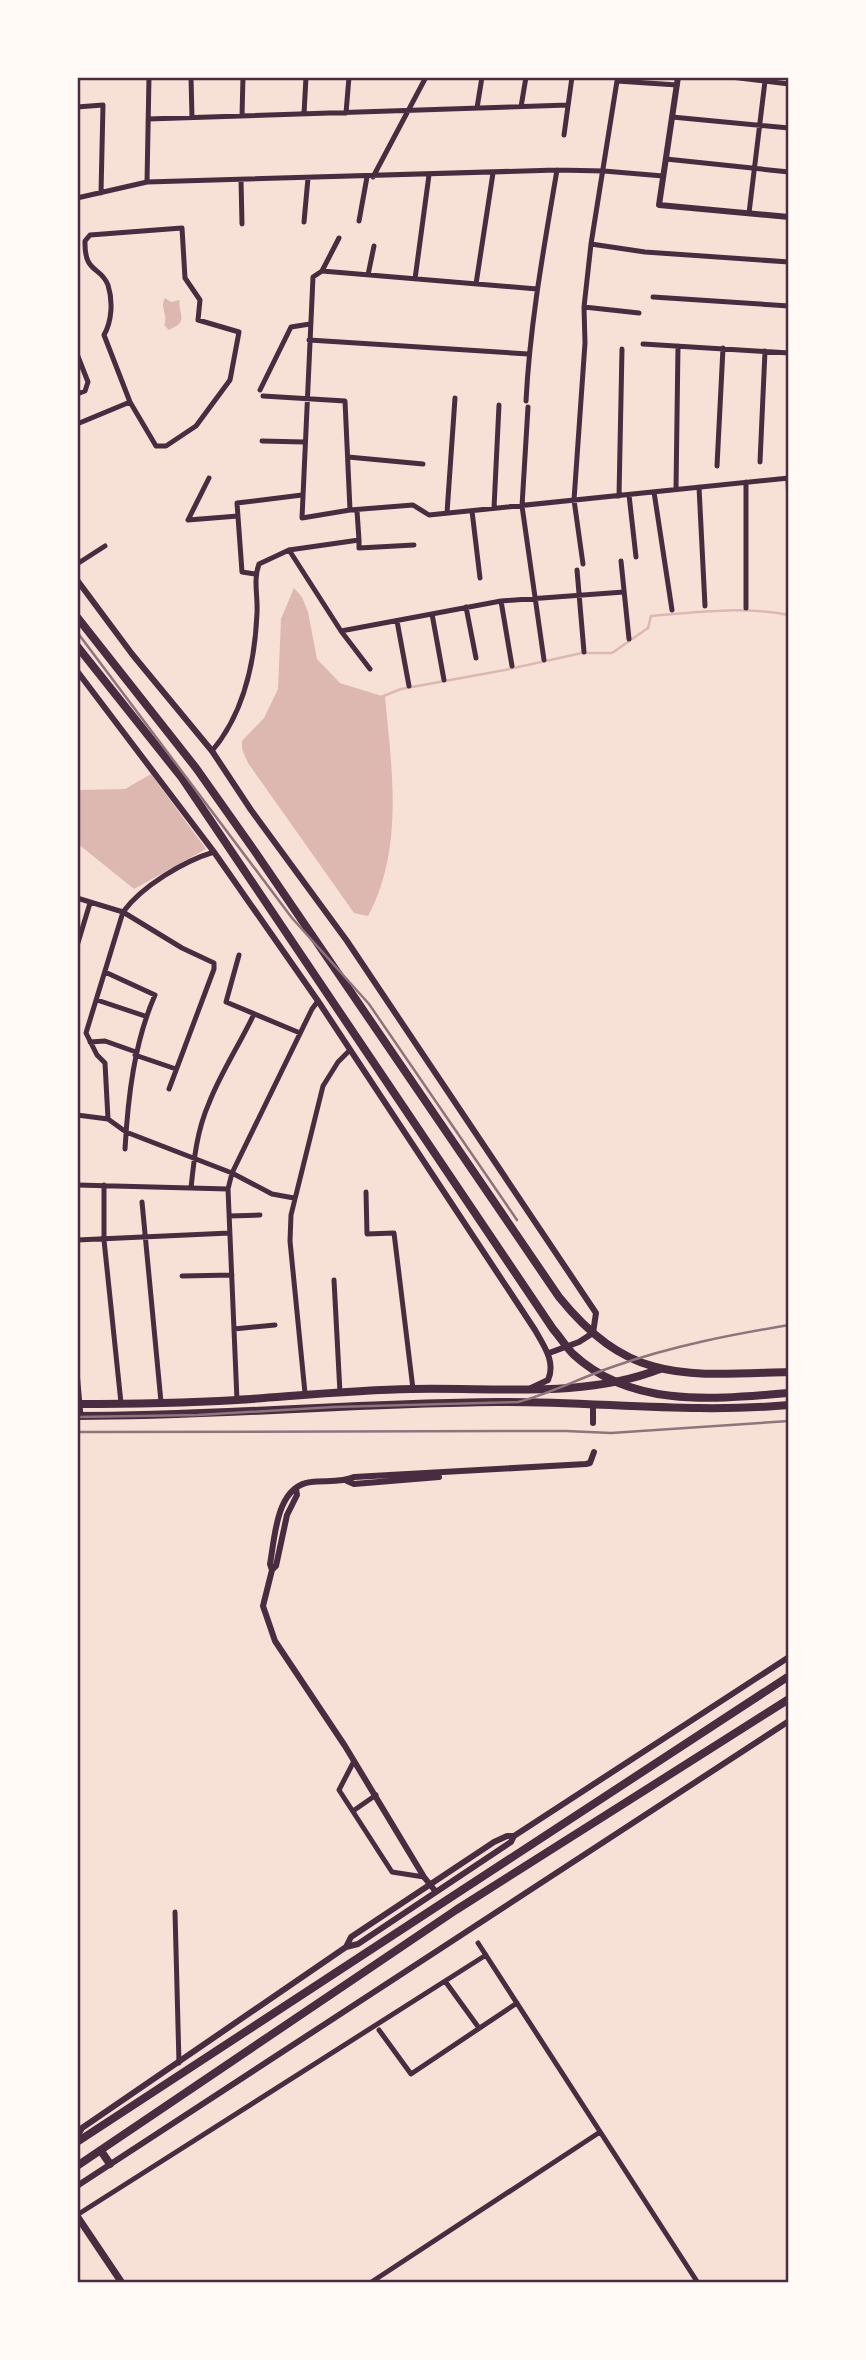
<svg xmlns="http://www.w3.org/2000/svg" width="866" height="2360" font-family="Ubuntu,sans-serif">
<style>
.water{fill:#dcb8b0}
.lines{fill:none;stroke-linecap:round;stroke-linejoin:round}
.stream{stroke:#dcb8b0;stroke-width:2.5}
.minor{stroke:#4a2c40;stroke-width:5}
.tertiary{stroke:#4a2c40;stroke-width:6}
.secondary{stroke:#4a2c40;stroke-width:7}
.primary{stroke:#4a2c40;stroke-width:8}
.trunk{stroke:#4a2c40;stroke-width:8}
.rail{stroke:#8f747c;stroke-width:2.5}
.neatline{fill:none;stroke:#4a2c40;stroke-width:2.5}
</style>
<rect width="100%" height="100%" fill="#f7e1d7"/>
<path class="water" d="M165,298L171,302L180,300C177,308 186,319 178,325C175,327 172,328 169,330L164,325C169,315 159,308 165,298Z
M294,588L302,597L308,612L317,659L340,683L385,697C392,769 404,850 368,916L354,913L248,763L242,749V741L264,718L278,689L281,619Z
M151,774L206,849L134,889L77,843V790L125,789Z"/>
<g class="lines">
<path class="stream" d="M381,697L401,689L505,670L582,653H612L648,628L651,616C697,612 743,606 789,615"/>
<path class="minor" d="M191,77L192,118
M731,77L789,84
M77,107L103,105L101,193
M521,107L526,77
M477,108L482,77
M346,113L349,77
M304,114L306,77
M242,116L243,77
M672,117L789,128
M148,119L568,105
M564,135L572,77
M666,159L789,172
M373,177L426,77
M241,180L242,224
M147,182L149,77
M77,198L147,182L557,170L604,171L663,176
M749,213L765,81
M359,221L367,177
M304,222L308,178
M182,228L185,278L200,300L198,320L239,332L230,380L196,426L166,446H156L130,402L104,335C112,321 113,301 108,285C101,266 84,274 85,241L90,235Z
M591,244L645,252L789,262
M322,271L339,238
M368,275L374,246
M415,279L429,175
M476,284L493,173
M537,289L322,271L313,277L302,518L350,510L413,505L429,515L789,478
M653,297L789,306
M584,307L639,313
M309,340L528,354
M643,344L789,353
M77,354L88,382L85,391L77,394
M260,390L291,327L310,324
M263,396L345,401L350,510
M526,401C530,323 544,247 557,170
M528,407L522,506L544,660
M77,424L130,402
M262,441L304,442
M348,457L423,464
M760,462L765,351
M717,466L723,348
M209,478L188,520L238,516
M788,478L789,505
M699,487L705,606
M676,489L678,346
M654,492L672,610
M629,495L636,557
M619,496L622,349
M494,508L499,405
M472,511L480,578
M447,513L455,398
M359,540V548L414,545
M289,550L341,631L501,601L624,592
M621,561L629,639
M77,564L105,546
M583,564L574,500L585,343L584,307L591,244L617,81L677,85
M577,570L584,652
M255,574L242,572L237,503L302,495
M501,601L512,666
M466,607L476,658
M746,608V482
M432,614L444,680
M397,621L409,686
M341,631L370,669
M212,751C244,713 255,661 257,613C258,596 253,580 259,564L289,550L359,540L357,511
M77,898L123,912L182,948L214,963V969L169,1089
M77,946L90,903
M239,955L226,1002L300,1033
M105,972L155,995C134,1043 128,1097 125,1149
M97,1000L145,1016
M90,1042L105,1041L136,1052
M135,1055L176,1069
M77,1115L108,1119L126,1132L232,1173L272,1194L294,1198
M108,1119L105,1063L97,1055L86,1033L123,912C142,886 184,861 214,852
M77,1185L228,1189
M104,1185V1240L121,1403
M191,1188C194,1159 197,1130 209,1103C221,1072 240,1044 254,1014
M366,1192L367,1234L394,1233L413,1389
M142,1202L161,1402
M229,1216L260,1215
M77,1240L230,1233
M182,1276L232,1275
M334,1280L340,1393
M234,1329L275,1325
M77,1372L81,1416
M305,1393L290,1241L291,1215L323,1086L338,1062L350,1050
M237,1400L228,1189L232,1173L312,1009L318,1001
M354,1761L339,1790L392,1872L424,1877
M353,1811L376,1795
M175,1912L179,2063
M478,1943L698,2283
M445,1981L479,2028
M379,2030L411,2074L517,2003
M77,2215L486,1955
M370,2283L600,2132"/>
<path class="tertiary" d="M678,77L659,205L789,217
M77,580L132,654L212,751L251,810L347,941L596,1313L593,1333L579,1342L549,1353
M77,671L214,852L318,1001L535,1330C544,1346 556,1362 548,1380L531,1388
M593,1405V1423
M347,1481L354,1484L439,1477
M296,1489L297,1495L287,1515L276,1566L272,1570L263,1606L275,1641L345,1746L424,1877L436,1892
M272,1570L270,1564C275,1537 276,1486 311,1482C325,1480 341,1483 354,1477L586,1464L590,1463L594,1452
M346,1947L351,1937L494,1842L507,1836H514
M77,2137L82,2128L346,1947L358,1944L511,1842L514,1836L789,1657
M77,2186L789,1721"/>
<path class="secondary" d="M77,2216L122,2283"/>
<path class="primary" d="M77,1404C130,1404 184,1403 237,1400C295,1396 353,1390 412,1389C493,1387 583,1399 660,1369
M77,1416C217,1416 357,1403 497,1402C594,1401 691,1414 789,1405"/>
<path class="trunk" d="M77,617L196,768L256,853L559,1297C630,1385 686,1375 789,1372
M77,646L182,778L553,1329C560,1337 566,1347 573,1354C632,1409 716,1399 789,1393
M77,2142L789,1676
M101,2151L110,2164
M77,2166L456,1910L789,1699"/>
<path class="rail" d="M77,632L292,918L369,1004L517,1220
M77,1417L198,1415L334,1407L518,1402C552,1393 582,1377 615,1366C672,1346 730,1335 789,1325
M77,1432L566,1431L611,1433L789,1421"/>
</g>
<rect width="866" height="2360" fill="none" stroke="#fffaf5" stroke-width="158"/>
<rect x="79" y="79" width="708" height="2202" class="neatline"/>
</svg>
